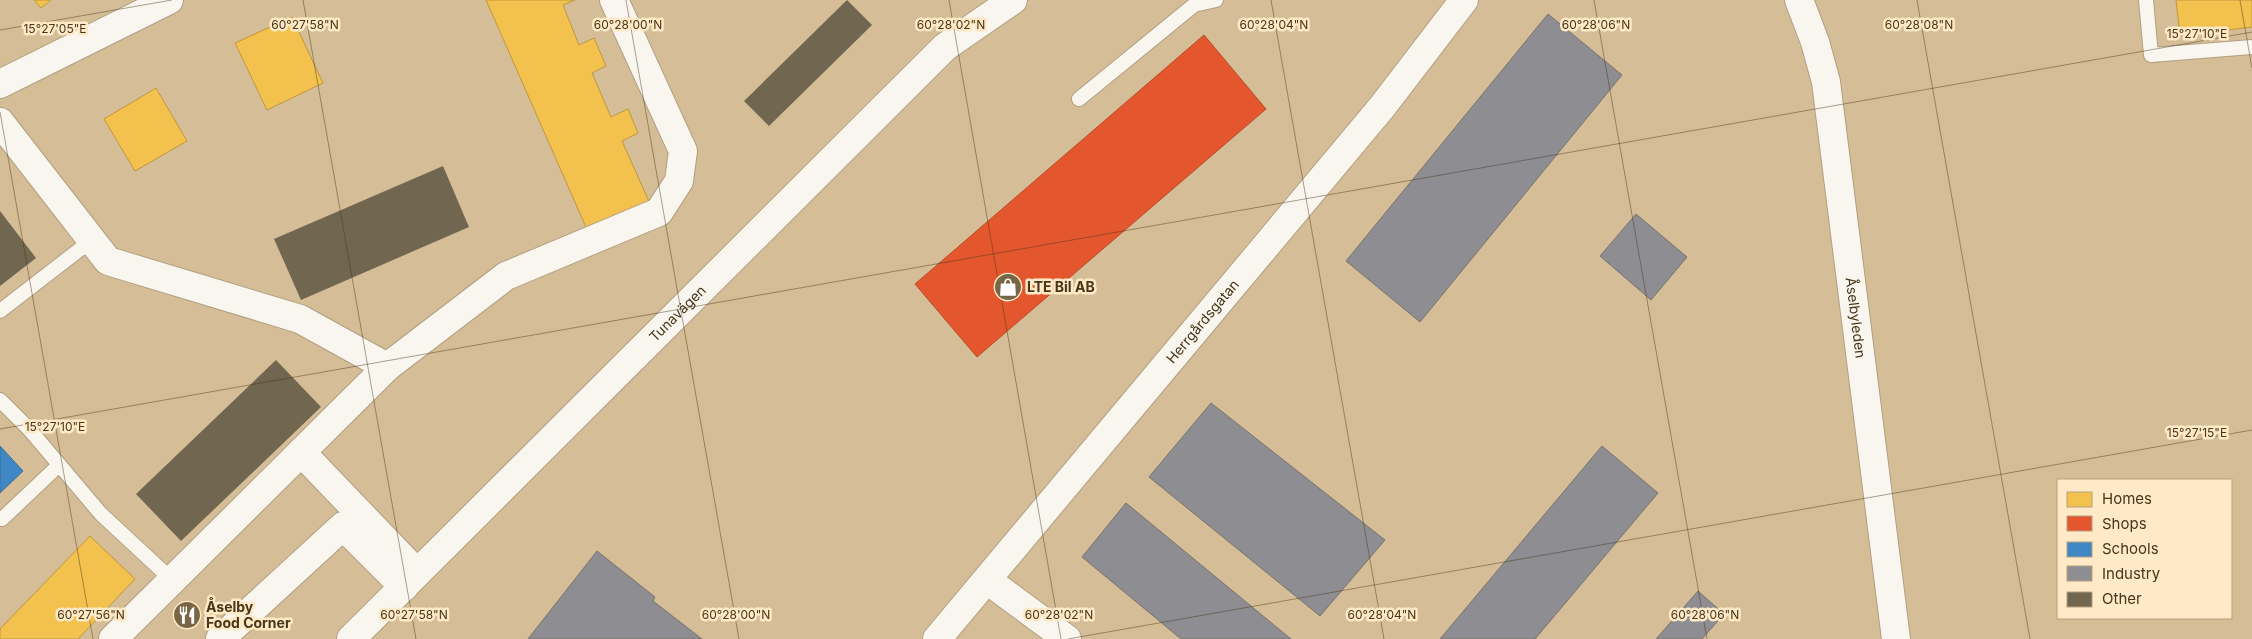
<svg xmlns="http://www.w3.org/2000/svg" width="2252" height="639" font-family="Inter,sans-serif">
<style>
.homes{fill:#f2c14e;stroke:#bf973e}
.shops{fill:#e4572e;stroke:#b54d27}
.schools{fill:#3f88c5;stroke:#416f91}
.industry{fill:#8d8d92;stroke:#78736d}
.building{fill:#716650}
.lines{fill:none;stroke-linecap:round;stroke-linejoin:round}
.service-casing{stroke:#b19f80;stroke-width:16}
.minor-casing{stroke:#b19f80;stroke-width:30}
.tertiary-casing{stroke:#b19f80;stroke-width:30}
.service{stroke:#f9f5ef;stroke-width:14}
.minor{stroke:#f9f5ef;stroke-width:28}
.tertiary{stroke:#f9f5ef;stroke-width:28}
.ticks{fill:none;stroke:#473618;stroke-width:1;stroke-opacity:0.45}
.labels{text-anchor:middle;stroke-width:5;stroke-linejoin:round;paint-order:stroke}
.poi-label{font-size:14px;font-weight:bold;fill:#473618;stroke:#ffe9c6;text-anchor:start}
.street-label{font-size:14px;fill:#473618;stroke:#ffe9c6}
.ticks-label{font-size:12px;text-anchor:middle;fill:#473618;stroke:#ffe9c6;stroke-width:5;stroke-linejoin:round;paint-order:stroke}
</style>
<rect width="100%" height="100%" fill="#d5be97"/>
<path class="homes" d="M34,0H51L41,8Z
M486,0H575L563,5L579,45L594,38L606,66L592,73L611,117L628,109L638,133L622,141L651,206L589,234Z
M2176,0H2252V27L2180,36Z
M292,17L323,83L267,110L235,43Z
M156,88L187,141L135,171L104,119Z
M90,536L135,579L78,639H0V629Z"/>
<path class="shops" d="M1204,35L1266,109L977,357L915,284Z"/>
<path class="schools" d="M0,446L23,471L0,493Z"/>
<path class="industry" d="M1548,14L1622,75L1420,322L1346,261Z
M1636,214L1687,257L1651,300L1600,256Z
M1211,403L1385,540L1320,616L1149,477Z
M1602,446L1658,493L1535,639H1440Z
M1126,503L1291,639H1181L1082,557Z
M597,551L655,597L653,601L702,639H528Z
M1698,591L1724,614L1702,639H1656Z"/>
<path class="building" d="M847,0L872,25L769,126L744,101Z
M443,166L469,227L301,300L274,239Z
M0,211L36,258L0,286Z
M276,360L321,407L181,541L136,494Z"/>
<g class="lines">
<g class="service-casing">
<path id="service" d="M2146,0L2151,55L2252,47
M1079,99L1194,5L1216,0
M0,311L92,240
M0,400L29,429L101,514L172,580
M2,519L59,465"/>
</g>
<g class="minor-casing">
<g id="minor">
<path id="s1" d="M1799,0L1815,42L1826,82L1896,639"/>
<path d="M0,84L169,0"/>
<path d="M0,122L108,261L300,319L387,367"/>
<path d="M301,452L417,573"/>
<path d="M987,580L1067,639"/>
<path d="M113,639L387,367L506,276L659,212L679,181L683,151L614,0"/>
<path d="M220,639L343,526L404,587"/>
<path id="s2" d="M937,639L1382,107L1464,0"/>
</g>
</g>
<g class="tertiary-casing">
<g id="tertiary">
<path id="s3" d="M351,639L945,47L1013,0"/>
</g>
</g>
<use href="#service" class="service"/>
<use href="#minor" class="minor"/>
<use href="#tertiary" class="tertiary"/>
</g>
<path class="ticks" d="M303,0L416,639M626,0L739,639M949,0L1061,639M1271,0L1384,639M1594,0L1707,639M1917,0L2030,639M2240,0L2252,68M0,30L172,0M0,112L93,639M0,429L2252,32M1068,639L2252,430"/>
<defs>
<g id="shop-disc" transform="scale(1.4375)"><circle r="9.5" fill="#796644" stroke="#ffe9c6"/><path d="M-5-2.5h2.3a2.7 3.5 0 0 1 5.4 0H5L5.5 6h-11ZM-1.5-2.5h3a1.5 2.3 0 0 0-3 0Z" fill="#fff"/></g>
<g id="restaurant-disc" transform="scale(1.4375)"><circle r="9.5" fill="#796644" stroke="#ffe9c6"/><path d="M-5-6h1v4h1v-4h1v4h1v-4h1v5L-1.5 .5V6h-2V.5L-5-1ZM5-6V6H3V1.5H1.5Q1.5-4 5-6Z" fill="#fff"/></g>
</defs>
<g fill-rule="evenodd">
<use href="#shop-disc" x="1008" y="287"/>
<use href="#restaurant-disc" x="187" y="615"/>
</g>
<g class="labels">
<g class="poi-label">
<text x="1027" y="292">LTE Bil AB</text>
<text x="206" y="612">Åselby<tspan x="206" dy="16">Food Corner</tspan></text>
</g>
<g class="street-label">
<text dy="5" stroke="none"><textPath href="#s3" startOffset="461">Tunavägen</textPath></text>
<text dy="5" stroke="none"><textPath href="#s1" startOffset="324">Åselbyleden</textPath></text>
<text dy="5" stroke="none"><textPath href="#s2" startOffset="414">Herrgårdsgatan</textPath></text>
</g>
</g>
<g class="ticks-label">
<text x="951" y="29">60°28'02"N</text>
<text x="1274" y="29">60°28'04"N</text>
<text x="305" y="29">60°27'58"N</text>
<text x="628" y="29">60°28'00"N</text>
<text x="1596" y="29">60°28'06"N</text>
<text x="1919" y="29">60°28'08"N</text>
<text x="55" y="33">15°27'05"E</text>
<text x="2197" y="38">15°27'10"E</text>
<text x="55" y="431">15°27'10"E</text>
<text x="2197" y="437">15°27'15"E</text>
<text x="91" y="619">60°27'56"N</text>
<text x="414" y="619">60°27'58"N</text>
<text x="736" y="619">60°28'00"N</text>
<text x="1059" y="619">60°28'02"N</text>
<text x="1382" y="619">60°28'04"N</text>
<text x="1705" y="619">60°28'06"N</text>
</g>
<rect x="2057" y="479" width="175" height="140" fill="#ffe9c6" stroke="#b5a180"/>
<rect x="2067" y="492" width="25" height="15" fill="#f2c14e" stroke="#b5a180"/>
<text x="2102" y="504" font-size="15" fill="#473618">Homes</text>
<rect x="2067" y="516" width="25" height="15" fill="#e4572e" stroke="#b5a180"/>
<text x="2102" y="529" font-size="15" fill="#473618">Shops</text>
<rect x="2067" y="542" width="25" height="15" fill="#3f88c5" stroke="#b5a180"/>
<text x="2102" y="554" font-size="15" fill="#473618">Schools</text>
<rect x="2067" y="566" width="25" height="15" fill="#8d8d92" stroke="#b5a180"/>
<text x="2102" y="579" font-size="15" fill="#473618">Industry</text>
<rect x="2067" y="592" width="25" height="15" fill="#716650" stroke="#b5a180"/>
<text x="2102" y="604" font-size="15" fill="#473618">Other</text>
</svg>
